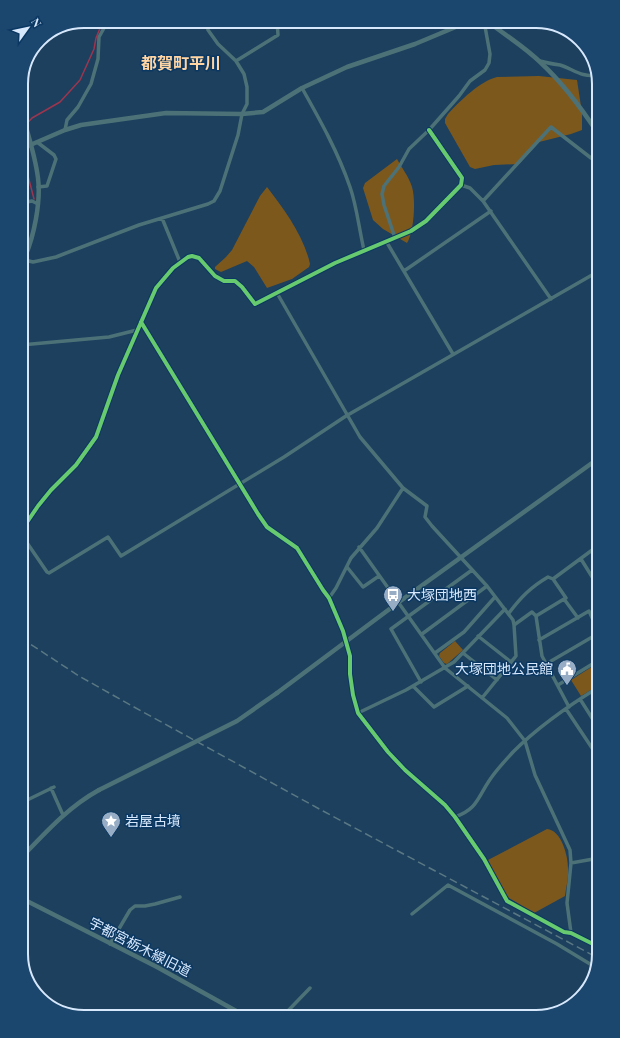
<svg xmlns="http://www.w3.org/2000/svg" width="620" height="1038" font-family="'Playfair Display','Noto Sans JP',serif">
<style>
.green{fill:#7d581d}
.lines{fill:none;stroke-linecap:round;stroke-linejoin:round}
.stream{stroke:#9d354f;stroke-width:1.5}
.minor{stroke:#4c7277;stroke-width:3.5}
.tertiary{stroke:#4c7277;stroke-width:4.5}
.rail{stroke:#5a7883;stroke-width:1.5;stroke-dasharray:8 4;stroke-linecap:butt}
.tertiary-bridge{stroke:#4c7277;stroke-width:4.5}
.cycleway-casing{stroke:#0b3862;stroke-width:6}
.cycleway{stroke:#67ca6e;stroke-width:4}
.labels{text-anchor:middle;stroke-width:3;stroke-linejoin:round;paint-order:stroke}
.poi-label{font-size:14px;fill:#d7e8fc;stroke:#0b3862;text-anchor:start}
.street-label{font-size:14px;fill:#d7e8fc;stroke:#0b3862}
.quarter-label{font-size:16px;font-weight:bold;fill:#ffd5a3;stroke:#0b3862}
.rim{fill:none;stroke:#d7e8fc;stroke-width:2}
</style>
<rect width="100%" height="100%" fill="#1c405e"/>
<path class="green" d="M539,76L577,80L582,113V130L571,134L539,142L519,164L494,165L475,169L470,167L445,123V119L448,114C460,101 480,81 497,77Z
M397,159C402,168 409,177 412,187C416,200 414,232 407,243L383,229L373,220L363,188L365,183Z
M267,187C284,209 304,236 310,264L309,267L292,279L267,288L254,267L247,261L221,272L215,269V267L226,257L232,250L260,196Z
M455,641L463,650L447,664L444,663L439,656L440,653Z
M598,663L599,665V685L581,696L571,680Z
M547,829C561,830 568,855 568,868C569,877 566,887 565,896L534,913L509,898L503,892L488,860Z"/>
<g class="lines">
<path class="stream" d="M21,130L32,118L60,102L80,80L94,49L96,38L103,21
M21,166L23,171L28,176L34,199
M21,206L27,204"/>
<path class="minor" d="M236,61L278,35L277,21
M540,61C547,63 553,64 560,65C573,69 582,78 597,75
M302,88C320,120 338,152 350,187C357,207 359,229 364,250
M65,130L67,120L78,107L91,84L98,59L99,37L108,21
M37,142L54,155L56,159L47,186L38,187
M461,185L470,188L483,201L551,299
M483,201L551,127L591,158L599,153
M21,203L32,201L38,204
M162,218L180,262
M395,238L384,205L382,194L384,186L399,167L409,149L429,130L459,96L470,81L485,70L489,63L490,54L484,21
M386,241L453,354
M21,259L33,262L56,257L139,225L208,204L214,201L220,191L238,135L242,114L247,104V87L244,74L236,61L218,44L208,30L207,21
M404,271L491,211
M277,293L360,437L403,488L427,506L425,517L432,526L487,586L513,620L514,625L516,656L482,698
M141,322L258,514L267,527L297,548L323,590L329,598L343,631L350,656V674L353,695L358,713L388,752L405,770L445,805L455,817L484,859L507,901L564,932L571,933L599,947
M21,345L109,337L137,330
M596,460L599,467
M21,504L24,474L21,445
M21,531L38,506L51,490L76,465L96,437L118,375L156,288L173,268L188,257L192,256L199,258L215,276L224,281H235L242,287L255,304L335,263L411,231L426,221L461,185L462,178L429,130
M21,534L47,572L49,573L108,537L121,556L284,457L346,416L599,271
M359,547L445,668L507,718L525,741L535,775L570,850L571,863L567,903L571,933
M581,559L599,588
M347,567L363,587L379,576
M553,579L566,598L564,599
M329,598L336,588L351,558L377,528L403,488
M509,613C521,597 531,587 548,577L553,579L599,545
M536,616L564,599L578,618
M593,618L599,616
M514,625L532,612L536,616L542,656L569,707
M422,634L487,586
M478,636L511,662
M539,640L589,611L599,633
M435,653L464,632L495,597
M463,653L497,680
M546,664L599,633
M421,682L391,629L472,570
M558,685L599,660
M413,686L434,707L468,686
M580,699L599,729
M566,709L594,751
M358,713L406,690L454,662L505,609
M599,773L595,766L599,763
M51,788L63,815
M21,803L54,787
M455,817C477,809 477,799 489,781C496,770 505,761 513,752C539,726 568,706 599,687
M571,863L599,858
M412,914L448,885L557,944L595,967
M110,944L130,910L135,906H145L155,904L180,897
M282,1017L310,988"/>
<path class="tertiary" d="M487,21C505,35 525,47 541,63C564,84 582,109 599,135
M21,109C27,132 35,154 38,178C41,202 34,237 24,259
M21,149L65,130L81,125L166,113L242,114L263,112L302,88L347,67L415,44L470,21
M277,693L399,602L599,458
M21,858C45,833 68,807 99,790
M21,898L157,967L247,1017"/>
<path class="rail" d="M21,638L79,676L134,707L323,811L598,958"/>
<path class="tertiary-bridge" d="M99,790L237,721L277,693"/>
<g class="cycleway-casing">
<path id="cycleway" d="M141,322L258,514L267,527L297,548L323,590L329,598L343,631L350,656V674L353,695L358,713L388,752L405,770L445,805L455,817L484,859L507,901L564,932L571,933L599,947
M21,531L38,506L51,490L76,465L96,437L118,375L156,288L173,268L188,257L192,256L199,258L215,276L224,281H235L242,287L255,304L335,263L411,231L426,221L461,185L462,178L429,130"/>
</g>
<use href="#cycleway" class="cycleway"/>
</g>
<defs>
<g id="bus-pin" transform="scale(1)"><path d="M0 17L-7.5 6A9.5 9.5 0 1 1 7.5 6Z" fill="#96adc5" stroke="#0b3862"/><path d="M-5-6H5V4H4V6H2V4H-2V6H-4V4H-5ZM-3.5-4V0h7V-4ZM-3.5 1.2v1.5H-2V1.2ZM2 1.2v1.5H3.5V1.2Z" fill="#fff"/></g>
<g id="civic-pin" transform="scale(1)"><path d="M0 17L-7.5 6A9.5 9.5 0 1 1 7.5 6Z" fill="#96adc5" stroke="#0b3862"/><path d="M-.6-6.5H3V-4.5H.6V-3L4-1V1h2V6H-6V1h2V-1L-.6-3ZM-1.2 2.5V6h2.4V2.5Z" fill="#fff"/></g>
<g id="sight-pin" transform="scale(1)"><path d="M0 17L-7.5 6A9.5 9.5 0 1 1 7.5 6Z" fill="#96adc5" stroke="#0b3862"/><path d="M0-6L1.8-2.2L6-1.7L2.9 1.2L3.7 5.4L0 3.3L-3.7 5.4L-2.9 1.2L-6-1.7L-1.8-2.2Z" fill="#fff"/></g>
</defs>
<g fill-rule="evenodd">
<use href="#bus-pin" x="393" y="595"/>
<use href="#civic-pin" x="567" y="669"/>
<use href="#sight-pin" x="111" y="821"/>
</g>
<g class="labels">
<g class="poi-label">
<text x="407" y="600">大塚団地西</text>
<text x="553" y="674" text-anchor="end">大塚団地公民館</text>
<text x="125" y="826">岩屋古墳</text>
</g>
<g class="street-label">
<text transform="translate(140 947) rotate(27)" y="5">宇都宮栃木線旧道</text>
</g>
<g class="quarter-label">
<text x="181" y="69">都賀町平川</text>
</g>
</g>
<path d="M0 0H620V1038H0ZM84 28H536A56 56 0 0 1 592 84V954A56 56 0 0 1 536 1010H84A56 56 0 0 1 28 954V84A56 56 0 0 1 84 28Z" fill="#1b466e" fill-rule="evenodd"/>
<path class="rim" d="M84 28H536A56 56 0 0 1 592 84V954A56 56 0 0 1 536 1010H84A56 56 0 0 1 28 954V84A56 56 0 0 1 84 28Z"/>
<g transform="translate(28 28) rotate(57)" stroke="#0b3862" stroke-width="3" paint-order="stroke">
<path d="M0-3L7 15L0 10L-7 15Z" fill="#d7e8fc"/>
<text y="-6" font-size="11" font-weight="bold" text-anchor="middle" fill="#d7e8fc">N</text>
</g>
</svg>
